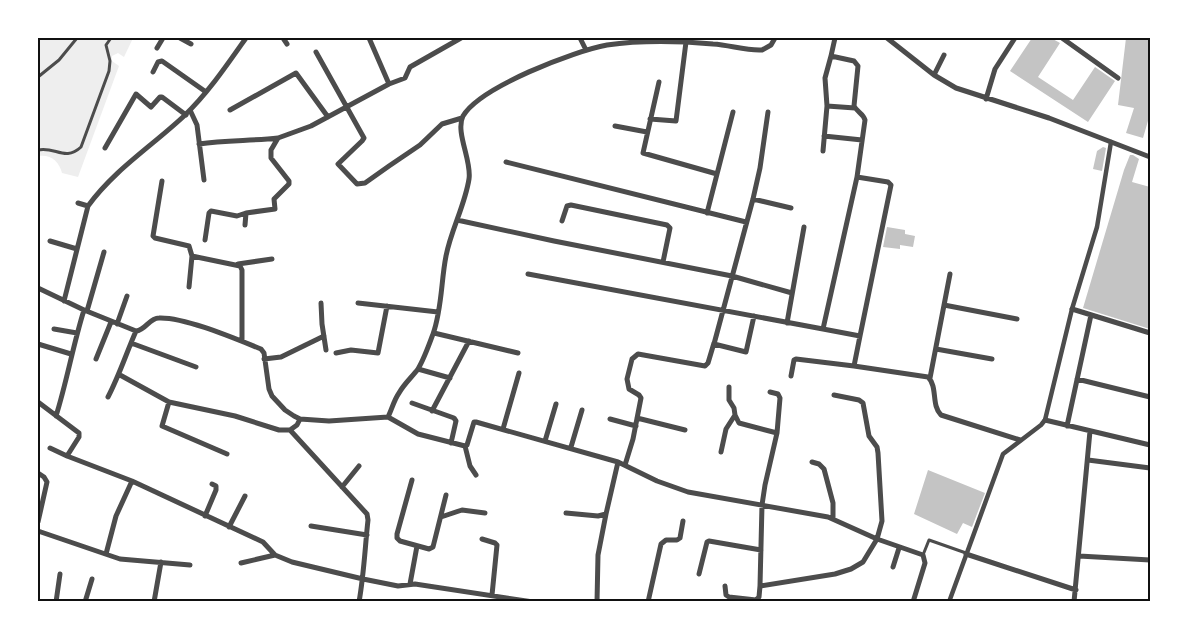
<svg xmlns="http://www.w3.org/2000/svg" width="1188" height="639" font-family="'Open Sans',sans-serif">
<style>
.green{fill:#eee}
.building{fill:#c4c4c4}
.lines{fill:none;stroke-linecap:round;stroke-linejoin:round}
.service{stroke:#4c4c4c;stroke-width:3}
.pedestrian{stroke:#4c4c4c;stroke-width:4.5}
.minor{stroke:#4c4c4c;stroke-width:5}
.neatline{fill:none;stroke:#111;stroke-width:2}
</style>
<rect width="100%" height="100%" fill="#fff"/>
<path class="green" d="M38,38H133L124,57L118,53L112,56V61L119,66L78,177L62,173C59,161 51,154 38,156Z"/>
<path class="building" d="M1032,38H1051L1060,43L1038,77L1073,100L1095,67L1115,81L1088,122L1010,71Z
M1126,38H1150L1149,88H1150V114L1143,138L1126,133L1134,108L1118,105Z
M1103,147L1106,148L1102,171L1093,169L1097,151Z
M1130,155H1133L1139,159L1132,182L1150,187V329L1083,308L1124,170Z
M887,227L905,230V234L915,236L913,247L900,245V249L883,247Z
M928,470L985,493L972,527L963,523L957,534L914,514Z"/>
<g class="lines">
<path class="service" d="M38,77L59,60L77,38
M38,150C55,146 65,162 81,147L109,71L110,61L106,45L111,38
M923,555L929,540L966,553"/>
<path class="pedestrian" d="M949,602L1003,454L1041,425L1045,420L1072,309L1097,227L1111,142"/>
<path class="minor" d="M180,38L191,44
M283,38L287,44
M369,38L389,84
M580,38L586,50
M835,38L831,56L854,61L858,66L854,106C857,112 863,113 865,120L857,177L823,329L860,336L854,366L928,377C938,387 931,405 941,415L1020,440
M887,38L934,75L956,88L1049,118L1150,157
M1062,38L1118,78
M157,48L163,38
M316,52L364,138L362,141L338,164L357,184L365,183L389,166L420,145L442,124L462,118
M153,72L158,62L162,61L206,92
M934,75L944,55
M659,82L643,153L717,174
M986,99L995,69L1015,38
M827,106L855,108
M190,110L197,125L204,180
M230,110L296,73L328,117
M650,119L676,121L686,42
M615,126L647,132
M824,136L862,140
M199,144C225,140 252,141 278,138
M105,148L136,94L151,107L160,97H162L186,115
M823,151L827,106L825,78L831,56
M506,162L746,222
M857,177L888,182L891,185L860,336
M162,181L153,236L155,238L189,246L192,256L240,266L242,270V341
M753,199L791,208
M78,203L88,206
M707,213L733,112
M457,220L554,241L732,276L792,293
M562,221L567,206L571,205L667,225L670,228L663,262
M245,225L246,213
M205,240L209,213L211,211L237,216L246,213L275,209L274,199L289,184V181L271,158V150L278,138L311,126L389,84L405,78L410,67L461,38
M50,241L77,249
M238,264L272,259
M528,274L823,329
M189,287L192,256
M38,288L84,310L136,331C146,330 149,318 159,318C185,317 236,339 261,349L264,353L269,389L272,396L285,410L294,416L300,419L329,421L388,417L418,434L465,446L467,445L474,422H476L618,462L657,481L688,492L828,517L877,539L923,555L925,563L913,602
M64,301L88,206C114,170 152,146 184,116C208,93 227,65 246,38
M321,303L322,324L326,350
M358,303L438,312
M944,305L1017,319
M1072,309L1150,333
M87,311L104,252
M754,316L746,352L714,344L753,199L760,168L768,112
M787,323L804,227
M117,324L127,296
M54,329L77,333
M434,333L518,353
M131,343L196,367
M38,344L71,354
M936,349L992,359
M336,353L351,350L378,353L387,306
M96,359L111,322
M264,359L281,357L324,336
M418,369L450,378
M120,375L169,402L235,416L279,430H290L297,425L300,419
M791,376L794,360L796,359L854,366
M930,378L950,274
M1077,379L1150,397
M729,387V400L734,408L735,415L739,423L777,433
M108,397C119,376 126,354 136,331
M38,402L79,433V437L67,456
M169,402L162,426L227,454
M412,403L454,418L456,421L451,443
M432,411L469,341
M56,416C67,381 73,345 84,310
M388,417C392,409 394,400 399,393C404,384 412,377 418,369C424,359 429,345 433,334C442,309 441,281 446,256C451,230 465,205 469,179C472,161 455,132 463,116C480,87 574,51 607,45C642,40 679,41 713,44C730,45 746,51 762,50L771,45L775,38
M637,418L685,430
M610,419L636,426
M1045,420L1150,445
M1067,426L1091,315
M503,429L519,373
M290,430L367,514L368,520C365,547 364,574 359,602
M545,441L556,404
M465,446L470,466L476,475
M571,447L582,410
M50,448L67,456L132,481L263,542L275,555L292,562L363,579L398,586L415,584L533,602
M721,452L726,429L735,415
M1088,460L1150,468
M812,462L819,464L824,469L833,503V519
M625,465L633,439L641,398L639,395L629,389L627,379L632,359L638,354L705,366L708,363L714,343
M38,473L44,477L47,482L38,522
M412,480L397,534V538L400,541L429,549L433,547L446,495
M342,487L359,466
M566,513L598,516L606,514L618,462
M205,516L216,490V486L212,484
M441,517L462,510L485,513
M311,526L367,535
M229,527L245,496
M38,531L120,559L190,565
M482,539L495,543L497,545L492,595
M106,554L116,516L132,481
M966,554L1076,590
M1079,556L1150,560
M241,563L275,555
M893,567L899,548
M699,574L707,542L709,541L761,550
M410,584L417,546
M725,586L726,595L729,597L756,600L759,597L760,586L835,574L851,569L863,562L877,539L882,521L878,453L877,447L869,436L863,403L859,400L834,395
M760,586L762,505L765,485L777,433L780,398L778,394L770,392
M56,602L60,574
M85,602L92,579
M154,602L161,562
M597,602L598,555L606,514
M648,602L661,544L666,540H677L680,538L683,521
M1074,602L1090,431"/>
</g>
<rect width="1188" height="639" fill="none" stroke="#ffffff" stroke-width="78"/>
<rect x="39" y="39" width="1110" height="561" class="neatline"/>
</svg>
